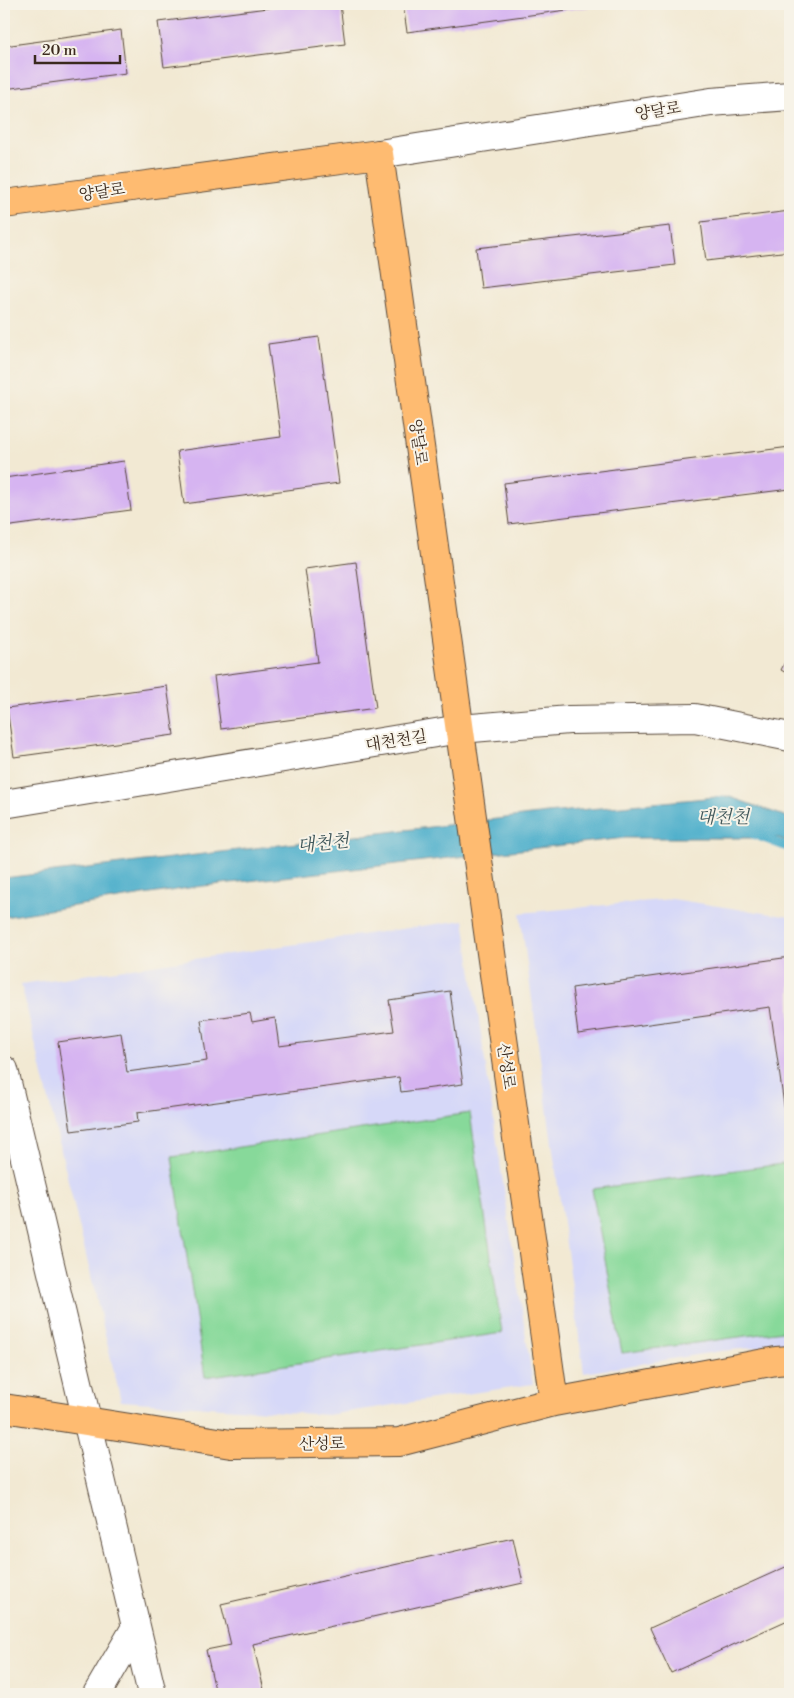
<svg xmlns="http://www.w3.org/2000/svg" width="794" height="1698" font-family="'Libre Bodoni','Noto Serif KR',serif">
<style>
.built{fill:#d6d8f8}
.green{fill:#87d99a;stroke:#61825c}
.water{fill:#4caecb;stroke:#446c74}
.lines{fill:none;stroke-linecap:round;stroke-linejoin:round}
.stream{stroke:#4caecb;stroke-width:9}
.building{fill:#d6b4f1}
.minor-casing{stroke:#564739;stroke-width:30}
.major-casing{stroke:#564739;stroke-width:30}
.minor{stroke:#fff;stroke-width:28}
.major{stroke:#febb71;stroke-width:28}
.labels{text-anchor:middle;stroke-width:4;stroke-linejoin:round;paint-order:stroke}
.street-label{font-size:16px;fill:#3b2a1e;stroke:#f7f3e8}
.water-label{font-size:18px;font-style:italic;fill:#41585b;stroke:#f7f3e8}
</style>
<rect width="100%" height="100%" fill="#f7f3e8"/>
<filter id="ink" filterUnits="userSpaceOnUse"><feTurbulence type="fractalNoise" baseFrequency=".02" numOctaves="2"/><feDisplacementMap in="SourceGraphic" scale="10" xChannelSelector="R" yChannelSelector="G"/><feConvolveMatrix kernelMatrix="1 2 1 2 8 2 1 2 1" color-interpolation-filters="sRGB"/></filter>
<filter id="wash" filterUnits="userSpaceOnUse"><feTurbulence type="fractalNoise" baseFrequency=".0096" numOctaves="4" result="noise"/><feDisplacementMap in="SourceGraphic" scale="20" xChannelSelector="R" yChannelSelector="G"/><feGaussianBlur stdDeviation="1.12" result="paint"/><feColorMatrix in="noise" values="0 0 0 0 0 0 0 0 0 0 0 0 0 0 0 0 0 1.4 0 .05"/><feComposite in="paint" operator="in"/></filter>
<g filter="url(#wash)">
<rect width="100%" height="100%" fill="#f2e9d3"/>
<path class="built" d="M672,899L790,917V1344L721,1351L584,1373L520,913Z
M464,920L533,1384L327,1415L121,1401L21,984Z"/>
<path class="green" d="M470,1113L502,1333L205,1377L172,1157Z
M790,1163V1330L622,1353L592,1189Z"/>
<path class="water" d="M727,796L790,818V843L779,838H625L195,887L4,917V878L547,813Z"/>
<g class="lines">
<path class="stream" d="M753,834L790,848"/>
</g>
<g id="blocks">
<path class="building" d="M299,4H340L345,44L164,67L158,22Z
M403,4H603V5L407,32Z
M121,30L126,73L4,89V46Z
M790,211V251L706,261L701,222Z
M670,226L675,265L481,288L476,248Z
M319,337L339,483L184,504L177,451L281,437L268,344Z
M790,447V489L509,524L504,483Z
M124,461L131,510L4,527V478Z
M356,562L376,708L221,729L214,676L318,662L305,569Z
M790,652V675L781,670Z
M167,686L174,735L14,757L7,708Z
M790,957V1133H788L770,1007L578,1034L572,988Z
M450,991L463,1084L401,1092L399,1077L137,1113L138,1122L71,1131L58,1042L121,1033L127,1072L207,1061L201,1020L250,1013L252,1022L275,1018L279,1046L394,1031L389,1000Z
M513,1538L523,1583L253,1644L265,1694H216L206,1650L231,1645L221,1604Z
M790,1565V1619L671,1673L650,1628Z"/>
</g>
</g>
<g filter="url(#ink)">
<use href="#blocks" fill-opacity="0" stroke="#564739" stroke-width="1"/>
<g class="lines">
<g class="minor-casing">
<path id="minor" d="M379,154L711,102L790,96
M4,804L460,729L569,720L695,718L790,737
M4,1070L152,1694
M97,1694L136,1627"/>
</g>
<g class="major-casing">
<path id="major" d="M4,204L379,154L554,1402
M4,1408L231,1444L399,1442L554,1402L776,1361L790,1360"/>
</g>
<use href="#minor" class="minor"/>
<use href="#major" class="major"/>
</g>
</g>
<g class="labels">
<g class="street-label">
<text transform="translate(658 110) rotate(-9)" y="6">양달로</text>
<text transform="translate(102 191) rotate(-8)" y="6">양달로</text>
<text transform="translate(419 442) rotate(82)" y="6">양달로</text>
<text transform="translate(396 740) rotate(-9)" y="6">대천천길</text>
<text transform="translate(507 1066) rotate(82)" y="6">산성로</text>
<text transform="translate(322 1443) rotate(-1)" y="6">산성로</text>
</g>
<g class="water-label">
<text x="723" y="823">대천천</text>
<text transform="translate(323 843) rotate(-6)" y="6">대천천</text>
</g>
</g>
<rect width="794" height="1698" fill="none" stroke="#f7f3e8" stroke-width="20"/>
<path d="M35 55v8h85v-8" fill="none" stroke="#3b2a1e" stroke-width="2.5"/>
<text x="42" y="55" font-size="15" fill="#3b2a1e" stroke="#f7f3e8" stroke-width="4" paint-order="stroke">20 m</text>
</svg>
